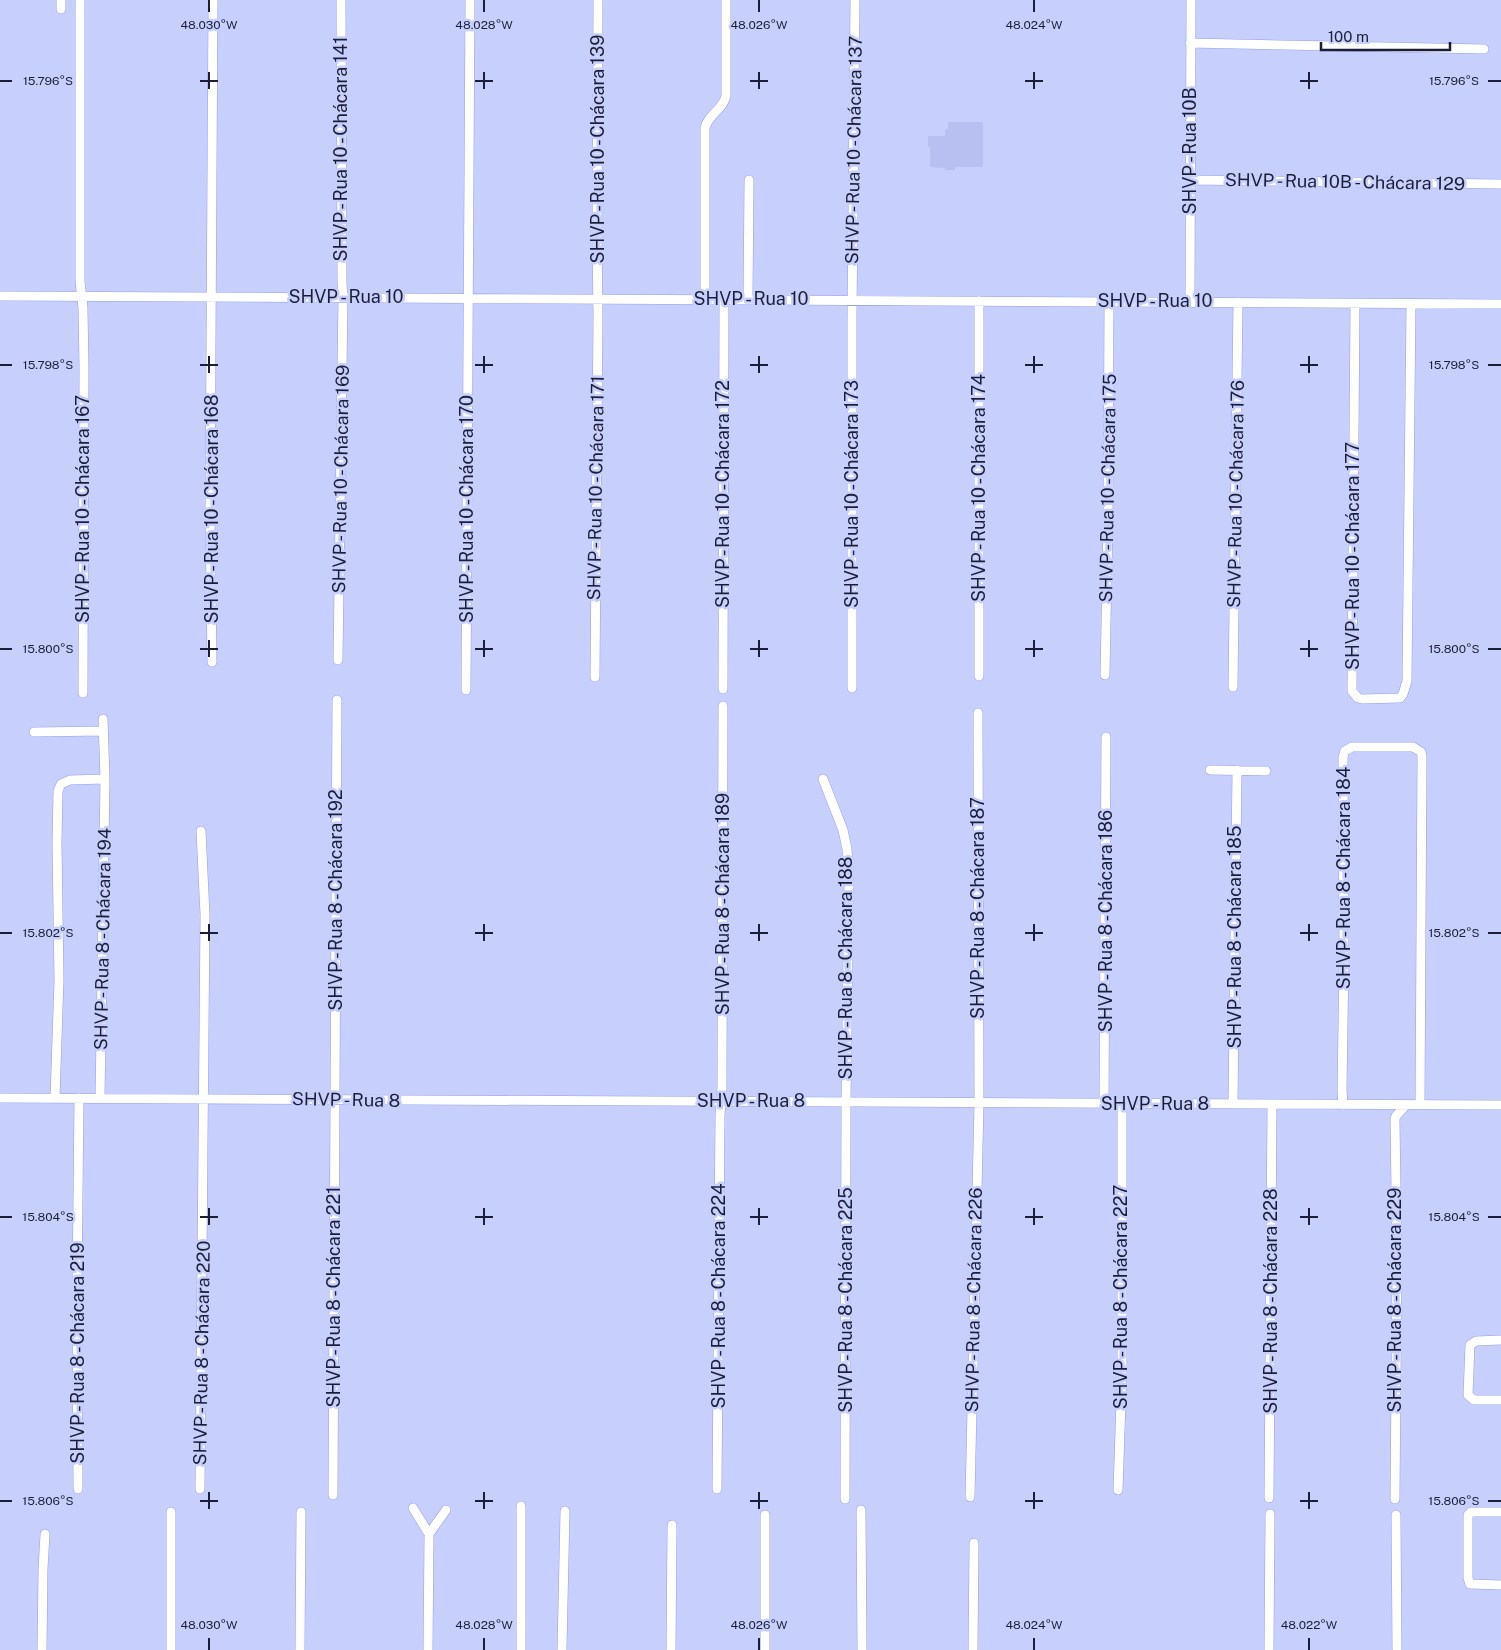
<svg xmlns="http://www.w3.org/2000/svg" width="1501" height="1650" font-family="'Public Sans',sans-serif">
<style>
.built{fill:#b7c0f0}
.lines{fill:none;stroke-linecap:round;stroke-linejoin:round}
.minor-casing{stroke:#929ee5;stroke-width:10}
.minor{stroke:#fff;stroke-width:9}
.ticks{fill:none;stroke:#1a1e39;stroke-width:2}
.labels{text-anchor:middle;stroke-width:5;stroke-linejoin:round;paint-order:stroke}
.street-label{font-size:18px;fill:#1a1e39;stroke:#c7d0fd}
.ticks-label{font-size:12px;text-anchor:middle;fill:#1a1e39;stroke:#c7d0fd;stroke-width:5;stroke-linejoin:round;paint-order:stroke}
</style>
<rect width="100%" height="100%" fill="#c7d0fd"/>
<path class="built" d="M948,122H983V167H955V170H945V168L930,167V147H928V136H945V129H948Z"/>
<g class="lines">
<g class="minor-casing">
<path id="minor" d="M80,0V281L83,308L84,368L83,693
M61,9V0
M1190,43L1484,49
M1190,180L1501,184
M0,296L1501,304
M705,299V128C708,114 723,110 726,96V0
M748,299L749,180
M1190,302L1191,0
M1355,304L1352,691L1358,698L1362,699L1400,698L1403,694L1407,681L1411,304
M338,660L343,297L342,283L341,0
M212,662L210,515L213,0
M1105,675L1108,520L1109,301
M979,676V301
M595,677L598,316L597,238L598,0
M1233,687L1238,302
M852,688V317L855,0
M723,689L724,299
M466,690L470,0
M103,719L105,779
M34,732L103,731
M1210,770L1266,771
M823,779L843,830L847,849L849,882L846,1101L845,1499
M0,1098L1501,1105
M55,1098L59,980L57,843L58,791L61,784L70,780L105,779L100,1098
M1233,1104L1237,770
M1104,1105L1106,737
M1343,1105L1342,1090L1344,956L1343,757L1345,751L1352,747H1413L1421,752L1422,756L1420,1104
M1501,1340L1476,1341L1470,1345L1468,1395L1474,1400H1501
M78,1489L77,1291L79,1098
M200,1489L205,915L201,831
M717,1489L720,1116L722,1087L723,706
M1118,1490L1122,1372V1104
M333,1495L337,700
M970,1497L979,1103L978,713
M1269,1498L1272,1105
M1395,1499L1397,1262L1395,1119L1396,1116L1406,1105
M521,1506V1650
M413,1508L429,1534L446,1510
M861,1510L862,1650
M171,1512V1650
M1501,1512H1471L1468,1515V1578L1470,1584L1501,1585
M1396,1515L1397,1650
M42,1650L43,1569L45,1534
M300,1650L301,1512
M428,1650L429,1534
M562,1650L565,1511
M671,1650L672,1525
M765,1650V1515
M973,1650L974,1543
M1269,1650L1270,1514"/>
</g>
<use href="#minor" class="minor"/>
</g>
<path class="ticks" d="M209,0V12M484,0V12M759,0V12M1034,0V12M209,72V89M484,72V89M759,72V89M1034,72V89M1309,72V89M0,81H12M200,81H218M475,81H493M750,81H768M1025,81H1043M1300,81H1318M1488,81H1501M209,356V373M484,356V373M759,356V373M1034,356V373M1309,356V373M0,365H12M200,365H218M475,365H493M750,365H768M1025,365H1043M1300,365H1318M1488,365H1501M209,640V657M484,640V657M759,640V657M1034,640V657M1309,640V657M0,649H12M200,649H218M475,649H493M750,649H768M1025,649H1043M1300,649H1318M1488,649H1501M209,924V941M484,924V941M759,924V941M1034,924V941M1309,924V941M0,933H12M200,933H218M475,933H493M750,933H768M1025,933H1043M1300,933H1318M1488,933H1501M209,1208V1225M484,1208V1225M759,1208V1225M1034,1208V1225M1309,1208V1225M0,1217H12M200,1217H218M475,1217H493M750,1217H768M1025,1217H1043M1300,1217H1318M1488,1217H1501M209,1492V1509M484,1492V1509M759,1492V1509M1034,1492V1509M1309,1492V1509M0,1501H12M200,1501H218M475,1501H493M750,1501H768M1025,1501H1043M1300,1501H1318M1488,1501H1501M209,1638V1650M484,1638V1650M759,1638V1650M1034,1638V1650M1309,1638V1650"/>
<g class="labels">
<g class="street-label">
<text transform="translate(341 149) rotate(-90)" y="6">SHVP - Rua 10 - Chácara 141</text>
<text transform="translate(598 149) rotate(-90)" y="6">SHVP - Rua 10 - Chácara 139</text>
<text transform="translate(854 150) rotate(-89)" y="6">SHVP - Rua 10 - Chácara 137</text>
<text transform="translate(1190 151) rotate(-90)" y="6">SHVP - Rua 10B</text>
<text transform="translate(1345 182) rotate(1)" y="6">SHVP - Rua 10B - Chácara 129</text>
<text x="346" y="303">SHVP - Rua 10</text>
<text x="751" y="305">SHVP - Rua 10</text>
<text x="1155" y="307">SHVP - Rua 10</text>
<text transform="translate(341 479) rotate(-89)" y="6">SHVP - Rua 10 - Chácara 169</text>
<text transform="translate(596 488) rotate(-89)" y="6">SHVP - Rua 10 - Chácara 171</text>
<text transform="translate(979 488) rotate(-90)" y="6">SHVP - Rua 10 - Chácara 174</text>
<text transform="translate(1108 488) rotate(-89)" y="6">SHVP - Rua 10 - Chácara 175</text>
<text transform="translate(723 494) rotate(-90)" y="6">SHVP - Rua 10 - Chácara 172</text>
<text transform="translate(852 494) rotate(-90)" y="6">SHVP - Rua 10 - Chácara 173</text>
<text transform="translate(1236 494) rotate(-89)" y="6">SHVP - Rua 10 - Chácara 176</text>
<text transform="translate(83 509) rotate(-90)" y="6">SHVP - Rua 10 - Chácara 167</text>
<text transform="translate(212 509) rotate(-90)" y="6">SHVP - Rua 10 - Chácara 168</text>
<text transform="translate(467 509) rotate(-90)" y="6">SHVP - Rua 10 - Chácara 170</text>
<text transform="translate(1353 556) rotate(-90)" y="6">SHVP - Rua 10 - Chácara 177</text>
<text transform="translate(1344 878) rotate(-90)" y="6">SHVP - Rua 8 - Chácara 184</text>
<text transform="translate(336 900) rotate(-90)" y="6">SHVP - Rua 8 - Chácara 192</text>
<text transform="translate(723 904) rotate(-90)" y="6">SHVP - Rua 8 - Chácara 189</text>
<text transform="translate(978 908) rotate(-90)" y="6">SHVP - Rua 8 - Chácara 187</text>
<text transform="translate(1106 921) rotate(-90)" y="6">SHVP - Rua 8 - Chácara 186</text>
<text transform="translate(1235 937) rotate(-90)" y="6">SHVP - Rua 8 - Chácara 185</text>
<text transform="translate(103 939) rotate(-89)" y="6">SHVP - Rua 8 - Chácara 194</text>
<text transform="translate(846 968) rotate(-90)" y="6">SHVP - Rua 8 - Chácara 188</text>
<text transform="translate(346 1100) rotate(1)" y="6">SHVP - Rua 8</text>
<text x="751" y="1107">SHVP - Rua 8</text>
<text x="1155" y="1110">SHVP - Rua 8</text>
<text transform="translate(719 1296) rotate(-90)" y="6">SHVP - Rua 8 - Chácara 224</text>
<text transform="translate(334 1297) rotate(-90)" y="6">SHVP - Rua 8 - Chácara 221</text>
<text transform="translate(1121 1297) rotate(-90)" y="6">SHVP - Rua 8 - Chácara 227</text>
<text transform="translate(846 1300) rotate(-90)" y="6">SHVP - Rua 8 - Chácara 225</text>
<text transform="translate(974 1300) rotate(-89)" y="6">SHVP - Rua 8 - Chácara 226</text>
<text transform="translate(1395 1300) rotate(-90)" y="6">SHVP - Rua 8 - Chácara 229</text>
<text transform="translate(1271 1301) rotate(-90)" y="6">SHVP - Rua 8 - Chácara 228</text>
<text transform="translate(78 1353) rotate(-90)" y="6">SHVP - Rua 8 - Chácara 219</text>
<text transform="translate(202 1353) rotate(-89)" y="6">SHVP - Rua 8 - Chácara 220</text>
</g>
</g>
<g class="ticks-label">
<text x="209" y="29">48.030°W</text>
<text x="484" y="29">48.028°W</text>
<text x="759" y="29">48.026°W</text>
<text x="1034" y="29">48.024°W</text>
<text x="48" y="85">15.796°S</text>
<text x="1454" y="85">15.796°S</text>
<text x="48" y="369">15.798°S</text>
<text x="1454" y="369">15.798°S</text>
<text x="48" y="653">15.800°S</text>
<text x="1454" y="653">15.800°S</text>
<text x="48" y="937">15.802°S</text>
<text x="1454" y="937">15.802°S</text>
<text x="48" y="1221">15.804°S</text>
<text x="1454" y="1221">15.804°S</text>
<text x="48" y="1505">15.806°S</text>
<text x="1454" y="1505">15.806°S</text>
<text x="209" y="1629">48.030°W</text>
<text x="484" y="1629">48.028°W</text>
<text x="759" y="1629">48.026°W</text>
<text x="1034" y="1629">48.024°W</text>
<text x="1309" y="1629">48.022°W</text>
</g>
<path d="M1321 42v8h129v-8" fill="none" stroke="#1a1e39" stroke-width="2.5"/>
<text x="1328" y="42" font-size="15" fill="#1a1e39" stroke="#c7d0fd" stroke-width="4" paint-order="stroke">100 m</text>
</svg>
